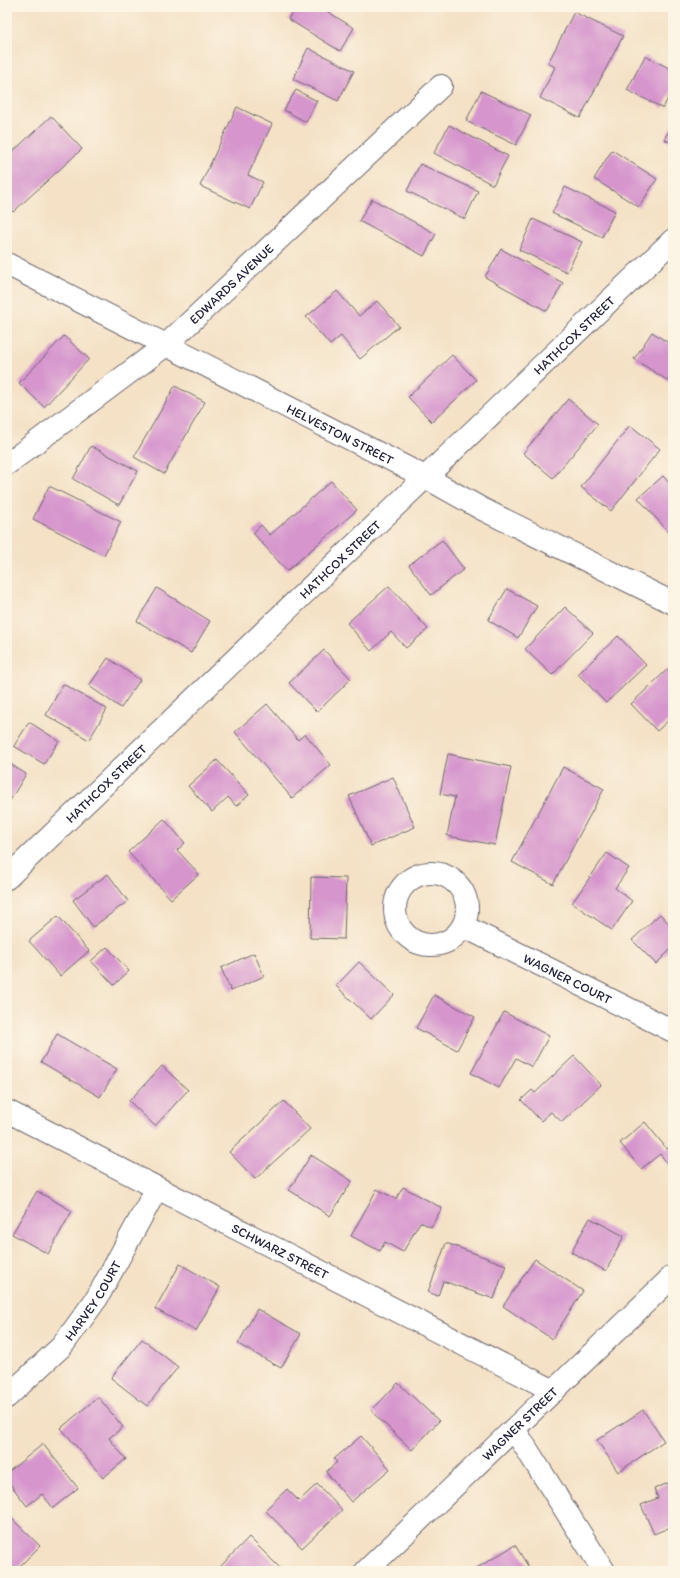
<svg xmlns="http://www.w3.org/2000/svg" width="680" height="1578" font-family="Itim,sans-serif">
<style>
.building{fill:#d695cd}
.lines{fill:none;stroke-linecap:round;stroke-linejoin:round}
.street-casing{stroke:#6c656c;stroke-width:24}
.street{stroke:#fff;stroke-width:22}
.labels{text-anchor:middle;stroke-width:3.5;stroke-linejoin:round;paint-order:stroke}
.street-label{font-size:13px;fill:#22223b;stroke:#fcf5e5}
</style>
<rect width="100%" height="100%" fill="#fcf5e5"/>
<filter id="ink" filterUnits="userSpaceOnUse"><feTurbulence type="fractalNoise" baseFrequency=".025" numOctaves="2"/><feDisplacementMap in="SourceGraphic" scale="8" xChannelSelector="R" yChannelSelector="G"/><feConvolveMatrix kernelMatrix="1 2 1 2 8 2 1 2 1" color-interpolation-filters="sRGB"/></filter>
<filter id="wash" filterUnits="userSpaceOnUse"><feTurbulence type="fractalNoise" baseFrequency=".012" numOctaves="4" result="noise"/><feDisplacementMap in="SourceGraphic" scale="16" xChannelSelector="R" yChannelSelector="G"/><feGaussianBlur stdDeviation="0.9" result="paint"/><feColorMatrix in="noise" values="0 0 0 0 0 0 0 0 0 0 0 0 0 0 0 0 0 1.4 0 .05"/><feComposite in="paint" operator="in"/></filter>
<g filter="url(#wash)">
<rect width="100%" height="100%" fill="#f4e1c6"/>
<g id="blocks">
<path class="building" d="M296,7H320L354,28L340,51L288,19Z
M574,12L623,36L580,118L540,98L555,67L548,63Z
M308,48L354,71L338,101L293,79Z
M645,56L673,70V88L663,108L627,90Z
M296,90L317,101L306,122L284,110Z
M481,91L531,115L516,145L466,121Z
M237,107L272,124L248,175L263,182L250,209L200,186Z
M51,116L82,149L13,212L7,205V172L11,169L7,164V157Z
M673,124V144L664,139Z
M449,125L508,156L493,185L434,153Z
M612,150L657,179L639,207L594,179Z
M420,164L478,191L465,219L407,191Z
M565,187L615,211L602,237L552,213Z
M372,199L436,234L424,256L359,221Z
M533,219L582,242L567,272L519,250Z
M501,249L563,283L547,311L485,277Z
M337,291L359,316L377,301L399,326L360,359L341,336L330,345L306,317Z
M652,332L673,346V384L634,359Z
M64,336L89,359L44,407L19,383Z
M452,355L476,380L432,422L408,397Z
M175,386L205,402L164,474L134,457Z
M568,399L598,424L553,478L523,453Z
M630,425L660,449L611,511L581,487Z
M91,446L138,471L119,505L73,479Z
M663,476L671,485L673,483V537L638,498Z
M331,481L357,510L287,571L253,533L261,525L270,535Z
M49,486L121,522L104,555L33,519Z
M442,540L464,569L431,595L409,565Z
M389,586L428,629L406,648L391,632L371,651L347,623Z
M157,588L210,621L191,653L137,621Z
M507,589L537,606L518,638L488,620Z
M565,607L593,633L552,675L525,649Z
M618,636L646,665L606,703L578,674Z
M324,650L351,679L317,712L289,683Z
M108,658L140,680L121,708L89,686Z
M673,664V716L657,731L631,704Z
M63,684L107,709L89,740L46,715Z
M267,704L298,740L305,734L331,765L292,798L235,732Z
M29,722L59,741L44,764L14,746Z
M448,754L511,767L495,845L447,836L455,797L440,794Z
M217,760L249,795L236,806L228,797L212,812L188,786Z
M7,762L26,774L9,802L7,801Z
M563,767L604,789L553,884L512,862Z
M393,777L415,827L371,846L349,796Z
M164,819L185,843L177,850L199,874L171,899L128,852Z
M607,853L629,868L615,888L632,901L612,930L572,903Z
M108,874L128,901L93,927L73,900Z
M311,877L346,878L344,939L310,938Z
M660,914L673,928V947L656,964L632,940Z
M58,916L89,951L60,976L29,941Z
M107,947L129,971L114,985L91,961Z
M254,953L264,976L231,991L221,968Z
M359,962L394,995L371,1019L336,986Z
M434,995L475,1017L457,1050L416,1028Z
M504,1012L549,1036L532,1067L516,1058L499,1088L471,1073Z
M57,1034L117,1069L100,1097L41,1062Z
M574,1056L601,1085L562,1122L551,1112L541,1121L521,1100L532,1090L535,1093Z
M162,1066L188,1090L155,1126L129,1101Z
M284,1101L310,1129L255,1179L229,1152Z
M645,1122L667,1149L673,1144V1171L660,1154L641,1169L620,1143Z
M311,1155L352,1181L330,1216L289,1190Z
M403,1187L442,1208L431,1227L420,1222L403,1252L385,1242L380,1251L351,1236L377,1189L396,1199Z
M37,1191L72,1211L48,1254L12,1234Z
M590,1218L624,1236L606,1271L571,1252Z
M446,1243L506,1265L494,1299L443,1281L438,1296L428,1292Z
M535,1259L583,1291L552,1339L503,1306Z
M180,1264L220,1287L196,1331L155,1309Z
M257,1309L301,1334L281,1368L238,1344Z
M142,1339L178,1367L147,1406L111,1378Z
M398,1383L439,1421L412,1450L371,1411Z
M98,1397L123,1427L109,1438L126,1459L103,1478L61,1428Z
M643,1410L664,1441L618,1472L597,1440Z
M361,1436L390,1469L351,1502L326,1472L337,1462L334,1459Z
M43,1444L78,1488L53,1508L42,1494L27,1506L7,1480V1473Z
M673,1481V1526L654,1534L641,1505L658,1498L654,1489Z
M317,1484L342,1510L302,1548L265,1510L287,1489L299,1501Z
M7,1514L40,1546L15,1571H7Z
M249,1537L283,1571H220L218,1569Z
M515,1545L531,1571H472Z"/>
</g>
</g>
<g filter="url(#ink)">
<use href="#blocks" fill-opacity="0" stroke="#6c656c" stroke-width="1"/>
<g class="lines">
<g class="street-casing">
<g id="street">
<path id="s1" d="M7,264L425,477L482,509L673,603"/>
<path id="s2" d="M7,464L166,345L441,86"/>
<circle cx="431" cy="909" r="36"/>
<path id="s3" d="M7,878L673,240"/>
<path id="s4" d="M463,926L673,1031"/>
<path id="s5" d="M7,1111L554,1391"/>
<path id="s6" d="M7,1397L62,1346L97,1298L157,1188"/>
<path d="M514,1429L604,1571"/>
<path id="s7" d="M366,1571L673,1276"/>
</g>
</g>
<use href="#street" class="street"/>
</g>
</g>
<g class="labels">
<g class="street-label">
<text dy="5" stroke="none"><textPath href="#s2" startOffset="288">EDWARDS AVENUE</textPath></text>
<text dy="5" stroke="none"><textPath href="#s3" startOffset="785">HATHCOX STREET</textPath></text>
<text dy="5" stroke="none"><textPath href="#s1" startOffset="374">HELVESTON STREET</textPath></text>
<text dy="5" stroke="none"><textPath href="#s3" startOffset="461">HATHCOX STREET</textPath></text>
<text dy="5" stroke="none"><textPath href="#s3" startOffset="137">HATHCOX STREET</textPath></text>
<text dy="5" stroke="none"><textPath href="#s4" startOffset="117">WAGNER COURT</textPath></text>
<text dy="5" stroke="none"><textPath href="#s5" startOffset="307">SCHWARZ STREET</textPath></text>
<text dy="5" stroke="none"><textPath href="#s6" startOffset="130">HARVEY COURT</textPath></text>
<text dy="5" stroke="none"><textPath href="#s7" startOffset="213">WAGNER STREET</textPath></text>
</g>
</g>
<rect width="680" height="1578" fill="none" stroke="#fcf5e5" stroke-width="24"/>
</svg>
